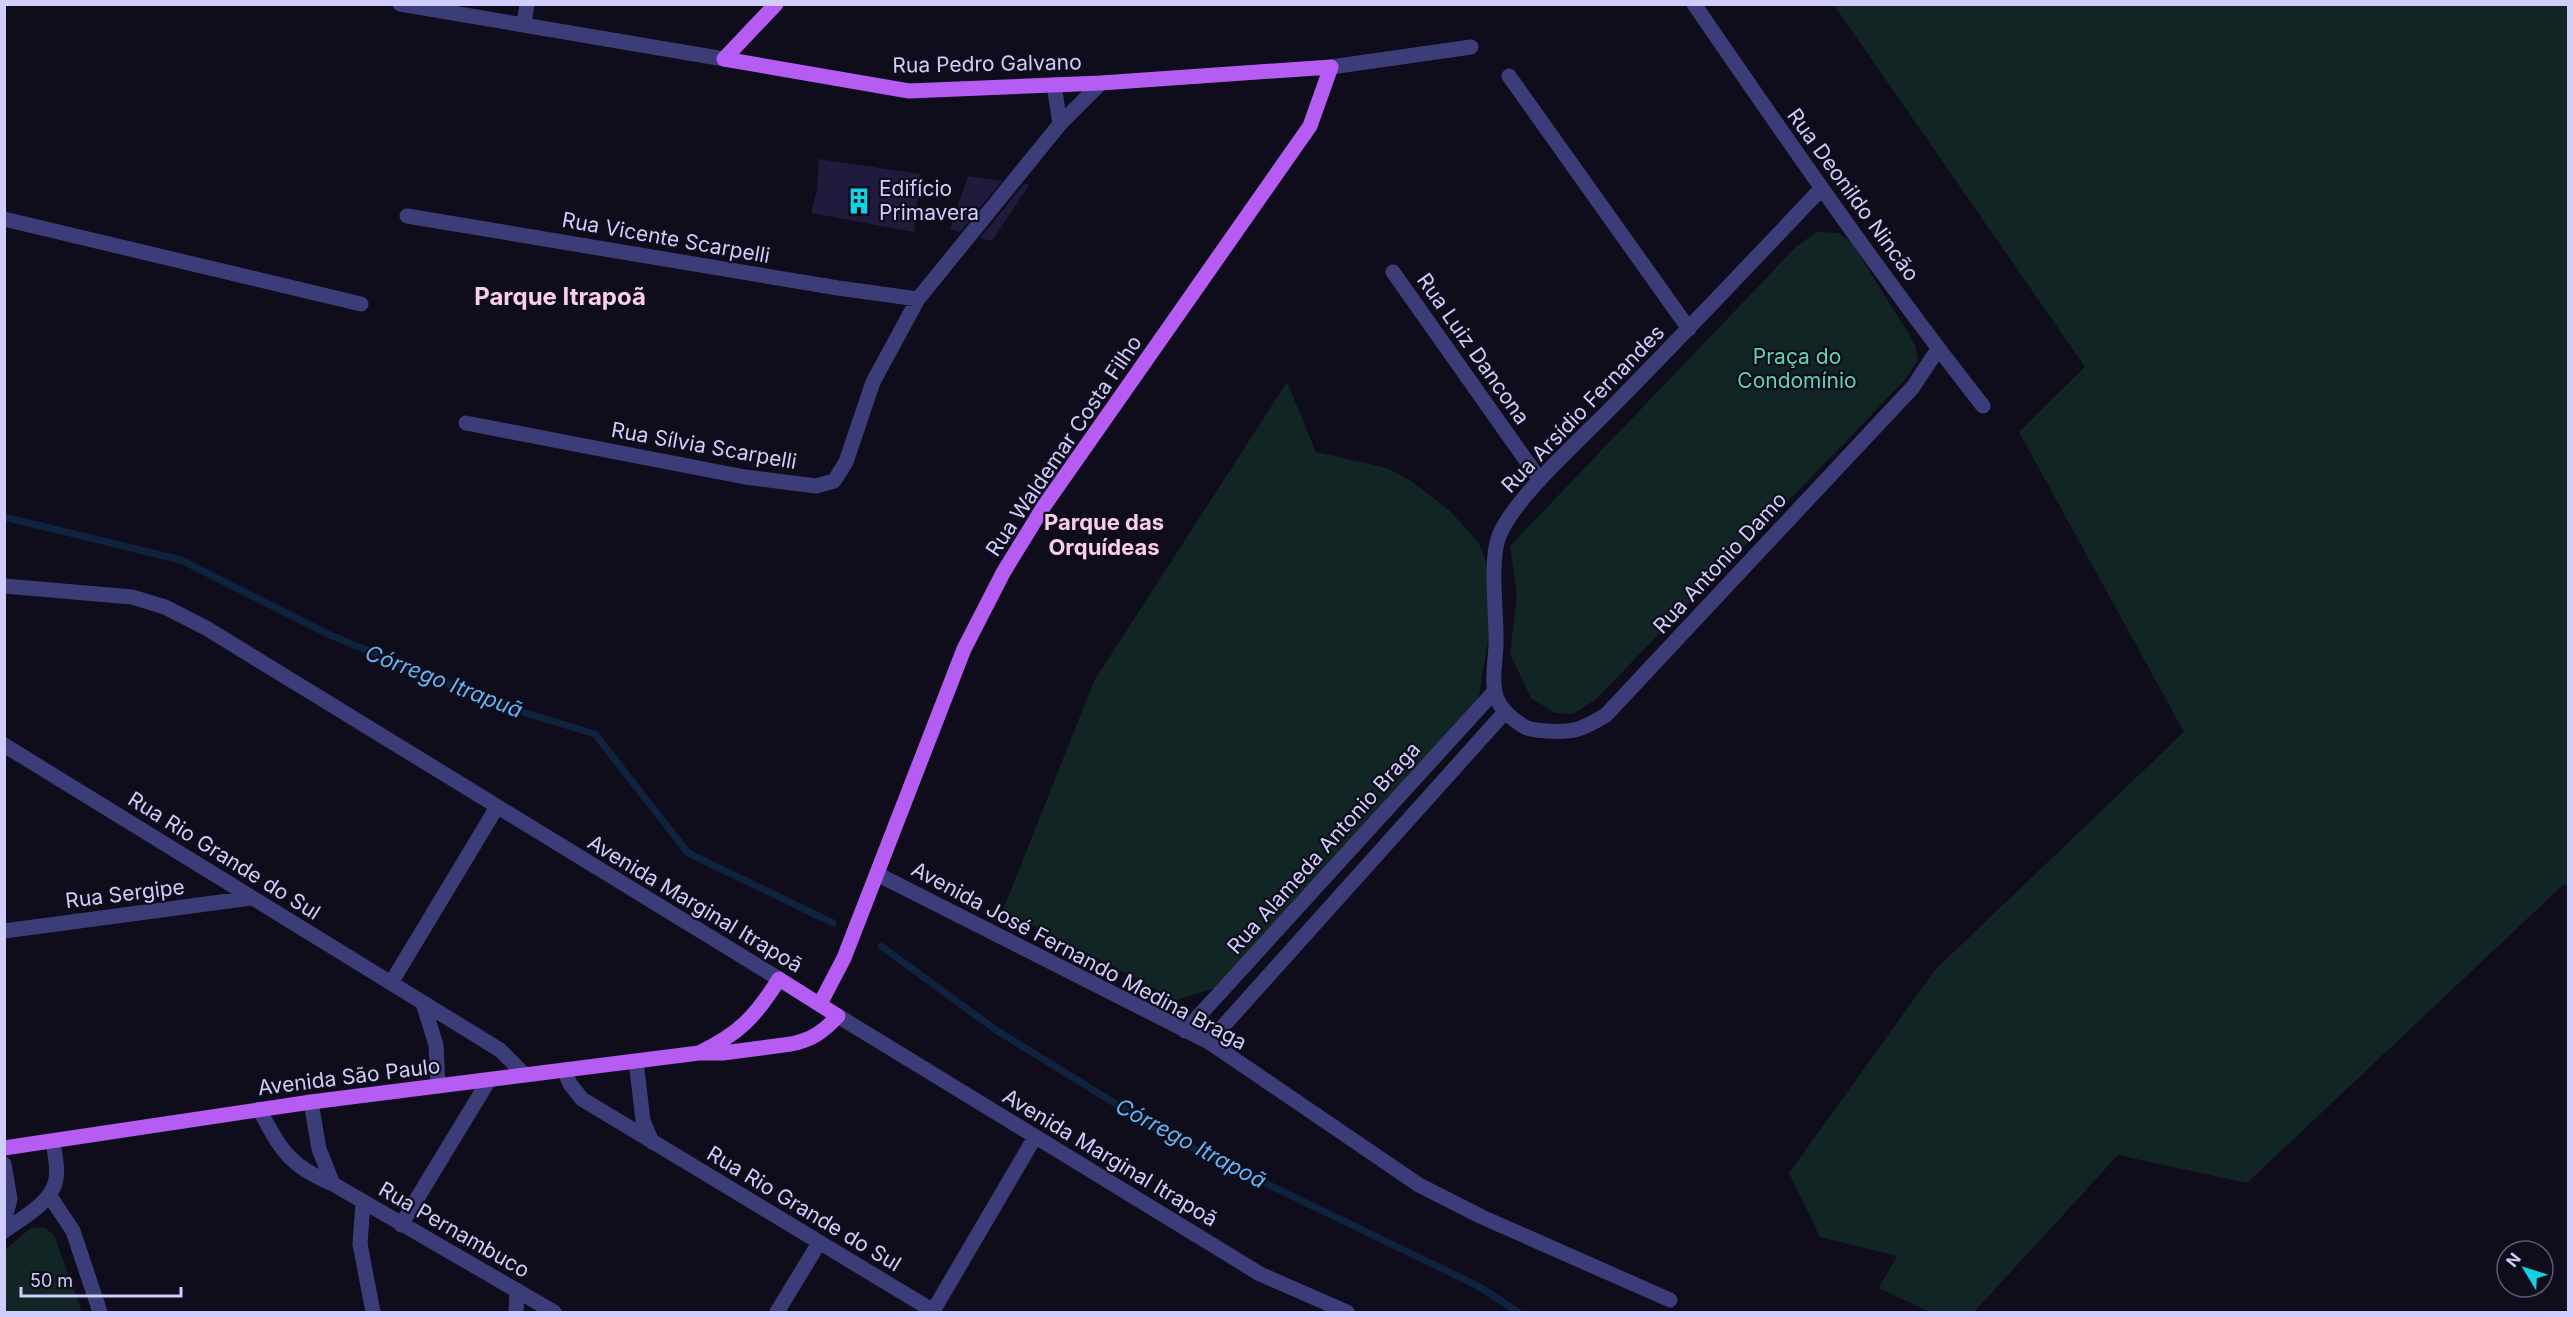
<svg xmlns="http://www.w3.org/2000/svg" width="2573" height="1317" font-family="Inter,sans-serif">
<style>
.green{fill:#112624}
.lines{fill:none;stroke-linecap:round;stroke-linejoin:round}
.stream{stroke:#0f233e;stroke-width:7}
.building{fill:#201b3c}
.minor{stroke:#3c3c78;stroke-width:15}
.major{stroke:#b55cf2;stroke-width:15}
.labels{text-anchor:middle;stroke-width:4.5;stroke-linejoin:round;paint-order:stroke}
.street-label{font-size:21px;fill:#d0ccfb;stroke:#0f0d1c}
.poi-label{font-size:21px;fill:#d0ccfb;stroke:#0f0d1c;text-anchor:start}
.park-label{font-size:21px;fill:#5fd4b3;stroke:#0f0d1c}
.neighbourhood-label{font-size:22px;font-weight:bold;fill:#fbceec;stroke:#0f0d1c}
.water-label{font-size:22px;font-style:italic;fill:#63b5f3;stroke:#0f0d1c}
.quarter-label{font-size:24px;font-weight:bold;fill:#fbceec;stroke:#0f0d1c}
</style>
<rect width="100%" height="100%" fill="#0f0d1c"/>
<path class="green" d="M1834,5H2568V886L2564,884L2247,1183L2118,1155L1974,1312H1929L1879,1288L1897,1256L1820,1237L1789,1173L1935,970L2184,732L2019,432L2085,367Z
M1817,232L1838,233L1852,243L1915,344L1918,360L1908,376L1856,431L1595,700L1573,714L1555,713L1531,698L1510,654L1517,596L1510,546L1797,246Z
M1287,382L1316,452L1387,468L1410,480L1450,511L1479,543L1486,562L1489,633L1478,703L1214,988L1177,1000L1003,910L1094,681Z
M44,1227L54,1235L82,1312H5V1250L31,1228Z"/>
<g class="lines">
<path class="stream" d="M4,517L181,560L330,635L499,705L595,734L688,853L833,923
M881,946L996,1030L1168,1136L1478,1286L1518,1312"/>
</g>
<path class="building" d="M819,159L920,174L914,232L811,213L817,189Z
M968,176L1002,181L960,232L950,229Z
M1024,184L1029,185L992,241L980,238Z"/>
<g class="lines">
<path class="minor" d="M400,4L724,59
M1694,4C1788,141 1881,276 1983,406
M524,24L527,4
M1331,67L1471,47
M1509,76L1689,329
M1054,85L1060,124
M1821,189C1751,263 1681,337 1610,409C1580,440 1514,498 1499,536C1489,562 1497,615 1496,645C1494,684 1485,703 1525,727C1532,731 1539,730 1547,731C1574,733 1583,729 1606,715L1913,387L1938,349
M407,216L838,288L918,299
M4,219L361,304
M1393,272L1540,480
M466,423L745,477L816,486L834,481L846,462L873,382L918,299L1060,124L1101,83
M4,586L132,597L165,607L206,628L779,979
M4,745L500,1050L525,1075
M877,874L1209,1042L1419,1185L1482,1217L1670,1300
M4,931L251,898
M391,983L497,807
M423,1003L436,1045L438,1086
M838,1016L1260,1274L1347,1312
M1185,1031L1493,693
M1209,1042L1505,712
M636,1061L643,1121L652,1142
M564,1070L570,1084L582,1099L935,1312
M311,1102L319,1149L333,1184
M259,1109C281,1150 289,1166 333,1184L554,1312
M4,1164L10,1199L4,1222
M49,1195L73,1231L100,1312
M363,1202L360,1244L373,1312
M401,1225L489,1080
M4,1231C21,1219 53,1202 56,1179C58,1167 55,1154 53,1142
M933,1311L1035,1137
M516,1312L517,1290
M777,1312L819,1243"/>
<path class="major" d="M724,59L909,91L1101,83L1331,67L1310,126L1044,506L1003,573L964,649L844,958L820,1004
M724,59L776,4
M4,1148L311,1102L699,1053H723L791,1044C812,1040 824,1031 838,1016L779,979C756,1016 739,1034 699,1053"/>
</g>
<defs>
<g id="building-bare" transform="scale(2.07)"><path d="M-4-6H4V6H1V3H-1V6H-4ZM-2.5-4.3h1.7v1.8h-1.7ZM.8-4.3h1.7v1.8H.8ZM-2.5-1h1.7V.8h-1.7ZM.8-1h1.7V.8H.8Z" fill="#11d4e2" stroke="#0f0d1c" stroke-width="2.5" paint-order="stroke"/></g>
</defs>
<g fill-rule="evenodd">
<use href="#building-bare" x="859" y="201"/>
</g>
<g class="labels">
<g class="street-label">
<text transform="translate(987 64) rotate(-1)" y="7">Rua Pedro Galvano</text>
<text transform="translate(1853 195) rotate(54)" y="7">Rua Deonildo Nincão</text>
<text transform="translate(666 238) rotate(10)" y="7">Rua Vicente Scarpelli</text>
<text transform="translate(1473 349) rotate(55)" y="7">Rua Luiz Dancona</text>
<text transform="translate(1583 409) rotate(-46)" y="7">Rua Arsídio Fernandes</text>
<text transform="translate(704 446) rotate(10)" y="7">Rua Sílvia Scarpelli</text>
<text transform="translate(1064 446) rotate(-56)" y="7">Rua Waldemar Costa Filho</text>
<text transform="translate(1720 563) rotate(-47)" y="7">Rua Antonio Damo</text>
<text transform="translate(1324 848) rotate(-48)" y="7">Rua Alameda Antonio Braga</text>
<text transform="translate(224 856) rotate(32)" y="7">Rua Rio Grande do Sul</text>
<text transform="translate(125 894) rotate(-7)" y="7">Rua Sergipe</text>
<text transform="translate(695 904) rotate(31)" y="7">Avenida Marginal Itrapoã</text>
<text transform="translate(1079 956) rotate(28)" y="7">Avenida José Fernando Medina Braga</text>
<text transform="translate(349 1077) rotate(-7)" y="7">Avenida São Paulo</text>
<text transform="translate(1110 1158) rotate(31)" y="7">Avenida Marginal Itrapoã</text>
<text transform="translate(804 1209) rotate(31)" y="7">Rua Rio Grande do Sul</text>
<text transform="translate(454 1230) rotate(30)" y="7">Rua Pernambuco</text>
</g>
<g class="poi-label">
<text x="879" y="196">Edifício<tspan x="879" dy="24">Primavera</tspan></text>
</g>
<g class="park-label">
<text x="1797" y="364">Praça do<tspan x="1797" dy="24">Condomínio</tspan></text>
</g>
<g class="neighbourhood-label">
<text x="1104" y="530">Parque das<tspan x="1104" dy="25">Orquídeas</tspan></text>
</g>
<g class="water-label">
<text transform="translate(444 681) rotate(21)" y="8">Córrego Itrapuã</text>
<text transform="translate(1191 1143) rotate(28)" y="8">Córrego Itrapoã</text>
</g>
<g class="quarter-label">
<text x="560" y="305">Parque Itrapoã</text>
</g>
</g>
<rect width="2573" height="1317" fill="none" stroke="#d0ccfb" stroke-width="12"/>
<g transform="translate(2525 1269) rotate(308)"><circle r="28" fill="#0f0d1c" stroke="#5c5975" stroke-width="1.5"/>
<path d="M0-4.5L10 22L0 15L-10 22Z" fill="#11d4e2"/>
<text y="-9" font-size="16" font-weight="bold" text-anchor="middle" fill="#d0ccfb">N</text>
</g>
<path d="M21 1287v9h160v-9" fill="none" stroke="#d0ccfb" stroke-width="3"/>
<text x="30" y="1287" font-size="18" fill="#d0ccfb" stroke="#0f0d1c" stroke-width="4.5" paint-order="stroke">50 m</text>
</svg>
